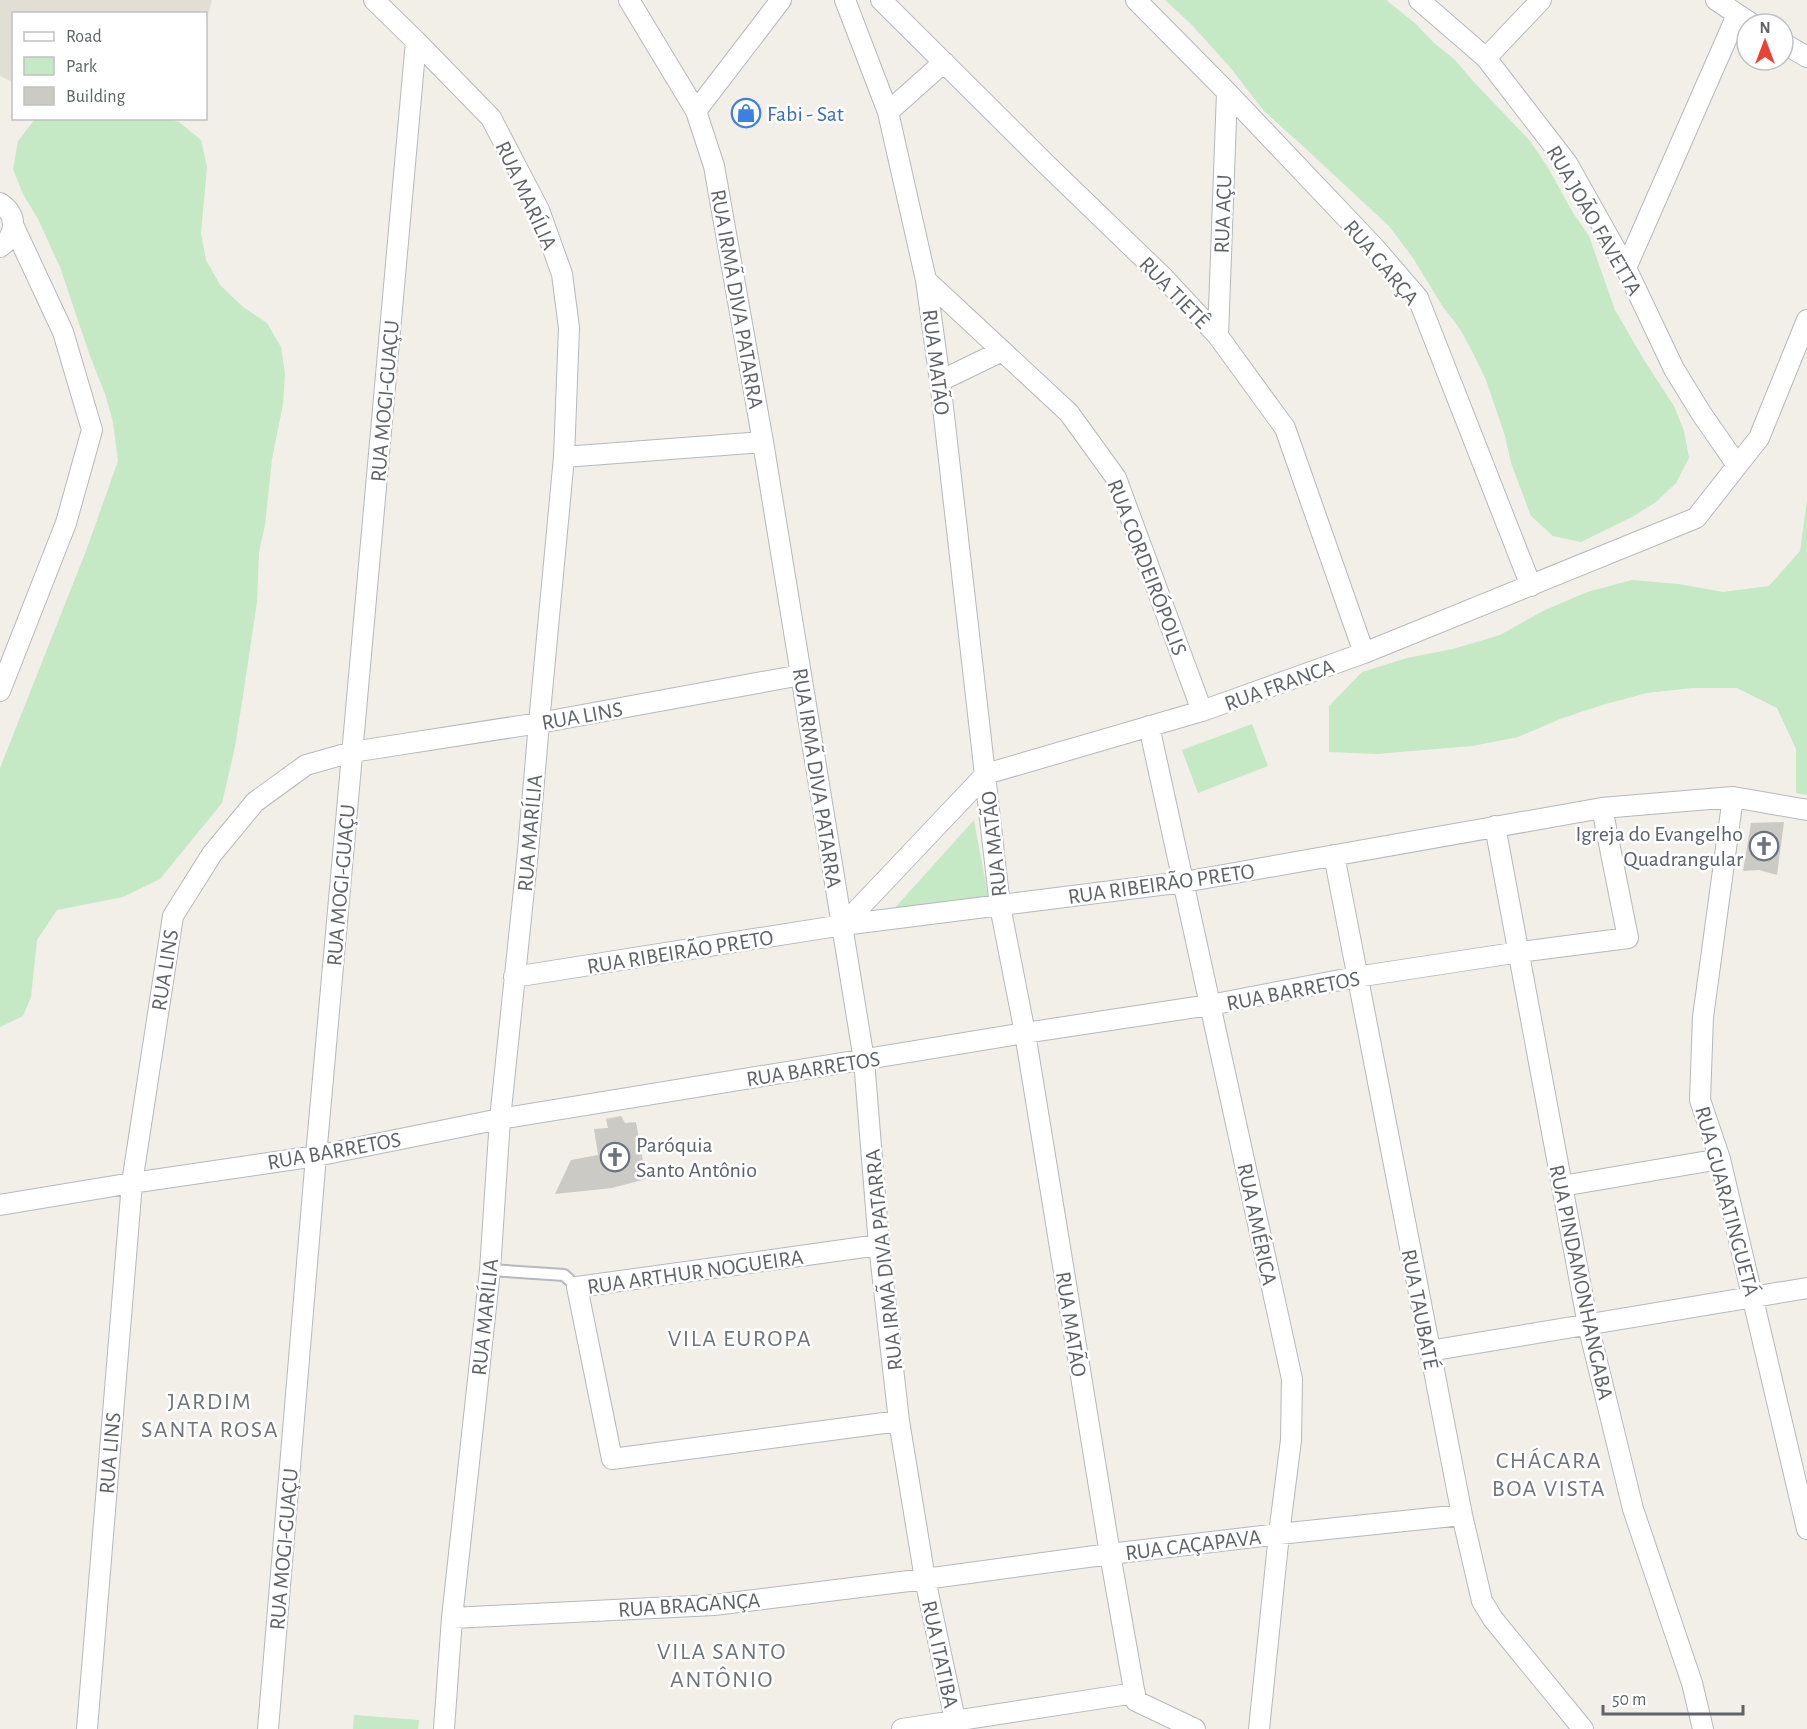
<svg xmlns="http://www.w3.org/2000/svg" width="1807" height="1729" font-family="'Alegreya Sans',sans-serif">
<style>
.education{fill:#e1ded6}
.green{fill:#c5e8c5}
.building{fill:#cccac5}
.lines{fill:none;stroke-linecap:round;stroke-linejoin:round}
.service-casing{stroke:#b5b8bc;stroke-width:14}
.minor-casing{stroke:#b5b8bc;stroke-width:22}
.service{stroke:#fff;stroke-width:10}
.minor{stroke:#fff;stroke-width:20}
.labels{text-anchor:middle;stroke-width:5;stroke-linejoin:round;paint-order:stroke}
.shop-label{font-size:22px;fill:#366cbe;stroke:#fff;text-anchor:start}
.street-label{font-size:22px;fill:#5f6368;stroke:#fff}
.worship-label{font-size:22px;fill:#5b616d;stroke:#fff;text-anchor:end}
.neighbourhood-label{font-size:24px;letter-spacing:1.5px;fill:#70757a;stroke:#fff}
</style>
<rect width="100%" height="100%" fill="#f1efe8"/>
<path class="education" d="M0,0H212L206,22V14H14L13,82L0,76Z"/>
<path class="green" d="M1165,0H1386L1415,23L1433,42L1455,60L1473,81L1530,141L1547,166L1573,213L1589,236L1615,310L1644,360L1674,406L1684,431L1689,458L1676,483L1656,502L1632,517L1581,542L1553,536L1531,516L1511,463L1505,436L1486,380L1473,353L1460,329L1443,307L1413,258L1389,226L1305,148L1264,111L1229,66L1191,24Z
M160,118L179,122L201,140L207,167L201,233L206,260L220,285L243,307L267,323L281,347L285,374L283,404L272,459L265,525L259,552L257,602L244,689L235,747L222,803L160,879L123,897L57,910L37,940L31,997L23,1016L0,1027V768L86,551L118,461L113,422L105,394L89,353L60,267L38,219L23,194L13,169L18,141L35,119Z
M1807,500V795L1796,793V749L1777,708L1737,688H1692L1647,693L1602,705L1560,719L1518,737L1472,746L1376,754L1329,752V706L1362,672L1407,658L1453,649L1500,635L1543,611L1587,592L1632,580L1678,584L1723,592L1769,586L1800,551Z
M1252,724L1268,766L1198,793L1182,750Z
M974,820L988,896L892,911Z
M354,1715L419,1720L418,1729H353Z"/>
<path class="building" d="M1784,822L1777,875L1759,870L1743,871L1751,823Z
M621,1116L625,1123L636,1122L646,1179L612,1188L555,1194L571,1160L598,1155L594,1129L608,1128L606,1119Z"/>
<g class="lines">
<g class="service-casing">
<path id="service" d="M490,1270L564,1275L577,1287"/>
</g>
<g class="minor-casing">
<path id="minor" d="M374,0L416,41L491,118L539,210L562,274L569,328L564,457L539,723L528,851L500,1119L490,1270L452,1618L444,1729
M629,0L696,111L714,166L763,442L864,1060L879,1245L899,1421L925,1579L957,1729
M845,0L888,112L926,280L940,381L1000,906L1025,1033L1110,1554L1136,1701L1195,1729
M881,0L1047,165L1164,278L1218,336L1285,428L1364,653
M1136,0L1227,92L1375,248L1418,298L1531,586
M1419,0L1486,58L1567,163L1626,268L1674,369L1701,413L1737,465
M1716,0L1752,24
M1783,43L1807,57
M1486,58L1541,0
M696,111L781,0
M888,112L944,62
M0,203C18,215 17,235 0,247
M1626,268L1737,15
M926,280L1069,413L1116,478L1202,711
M1218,336L1227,92
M940,381L1002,351
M564,457L763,442
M0,691L66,523L92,430L63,332L14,227
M1149,726L1292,1379L1291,1440L1279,1534L1259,1729
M1733,797L1703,1017L1700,1100L1720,1159L1807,1529
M1495,826L1588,1325L1633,1509L1692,1683L1703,1729
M1334,855L1462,1515L1482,1601L1493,1619L1583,1729
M843,925L986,774L1202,711L1364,653L1696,518L1759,438L1807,320
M514,977L843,925L1184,882L1602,808L1733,797L1807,810
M1562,1186L1720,1159
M0,1205L132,1183L316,1156L500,1119L1025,1033L1210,1005L1356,977L1520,952L1628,938L1602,808
M879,1245L577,1287L612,1459L899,1421
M1429,1351L1807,1288
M452,1618L714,1605L925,1579L1110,1554L1279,1534L1462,1515
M87,1729L132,1183L173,916L212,854L255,802L306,765L352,752L539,723L801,675
M268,1729L316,1156L416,41
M902,1729L1135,1693"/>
</g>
<use href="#service" class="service"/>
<use href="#minor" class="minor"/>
</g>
<defs>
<g id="shop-ring" transform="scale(1.5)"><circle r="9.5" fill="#fff" stroke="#3f7fe0" stroke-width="1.5"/><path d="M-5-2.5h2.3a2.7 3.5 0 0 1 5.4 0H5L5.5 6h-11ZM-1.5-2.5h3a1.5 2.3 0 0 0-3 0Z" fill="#3f7fe0"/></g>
<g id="church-ring" transform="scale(1.5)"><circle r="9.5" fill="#fff" stroke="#6b7280" stroke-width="1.5"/><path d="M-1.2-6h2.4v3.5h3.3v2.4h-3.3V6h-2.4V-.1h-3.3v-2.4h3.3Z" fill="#6b7280"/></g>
</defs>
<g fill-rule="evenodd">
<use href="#shop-ring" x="746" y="113"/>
<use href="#church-ring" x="1764" y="846"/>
<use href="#church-ring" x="615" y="1157"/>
</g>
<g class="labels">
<g class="shop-label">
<text x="767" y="121">Fabi - Sat</text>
</g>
<g class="street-label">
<text transform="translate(527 195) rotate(65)" y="8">RUA MARÍLIA</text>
<text transform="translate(1222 214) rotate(-88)" y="8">RUA AÇU</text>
<text transform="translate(1595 220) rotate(60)" y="8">RUA JOÃO FAVETTA</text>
<text transform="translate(1382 262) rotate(50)" y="8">RUA GARÇA</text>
<text transform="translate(1175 292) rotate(46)" y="8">RUA TIETÊ</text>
<text transform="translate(738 299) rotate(80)" y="8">RUA IRMÃ DIVA PATARRA</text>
<text transform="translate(937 362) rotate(83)" y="8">RUA MATÃO</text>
<text transform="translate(384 401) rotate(-85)" y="8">RUA MOGI-GUAÇU</text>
<text transform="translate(1148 567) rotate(69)" y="8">RUA CORDEIRÓPOLIS</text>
<text transform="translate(1279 684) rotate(-20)" y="8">RUA FRANCA</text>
<text transform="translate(582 715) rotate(-10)" y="8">RUA LINS</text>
<text transform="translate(818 778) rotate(81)" y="8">RUA IRMÃ DIVA PATARRA</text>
<text transform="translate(529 833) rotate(-85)" y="8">RUA MARÍLIA</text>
<text transform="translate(993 844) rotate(-96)" y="8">RUA MATÃO</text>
<text transform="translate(1161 883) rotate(-8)" y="8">RUA RIBEIRÃO PRETO</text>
<text transform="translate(340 885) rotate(-85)" y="8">RUA MOGI-GUAÇU</text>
<text transform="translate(680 951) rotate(-9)" y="8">RUA RIBEIRÃO PRETO</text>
<text transform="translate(164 970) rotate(-81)" y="8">RUA LINS</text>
<text transform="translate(1293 990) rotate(-11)" y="8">RUA BARRETOS</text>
<text transform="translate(813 1068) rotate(-9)" y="8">RUA BARRETOS</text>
<text transform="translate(334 1150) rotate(-10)" y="8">RUA BARRETOS</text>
<text transform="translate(1728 1201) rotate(75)" y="8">RUA GUARATINGUETÁ</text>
<text transform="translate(1258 1224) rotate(78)" y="8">RUA AMÉRICA</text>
<text transform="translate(883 1260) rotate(-96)" y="8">RUA IRMÃ DIVA PATARRA</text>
<text transform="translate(695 1271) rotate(-8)" y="8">RUA ARTHUR NOGUEIRA</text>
<text transform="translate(1582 1282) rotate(78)" y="8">RUA PINDAMONHANGABA</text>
<text transform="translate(1421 1309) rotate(79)" y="8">RUA TAUBATÉ</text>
<text transform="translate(484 1317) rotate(-84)" y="8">RUA MARÍLIA</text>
<text transform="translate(1072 1324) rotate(81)" y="8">RUA MATÃO</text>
<text transform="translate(109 1453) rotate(-85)" y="8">RUA LINS</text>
<text transform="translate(1193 1544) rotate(-7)" y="8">RUA CAÇAPAVA</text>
<text transform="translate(283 1549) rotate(-85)" y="8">RUA MOGI-GUAÇU</text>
<text transform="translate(689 1604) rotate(-4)" y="8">RUA BRAGANÇA</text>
<text transform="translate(941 1654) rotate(78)" y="8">RUA ITATIBA</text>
</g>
<g class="worship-label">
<text x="1743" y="841">Igreja do Evangelho<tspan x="1743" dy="25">Quadrangular</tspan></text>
<text x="636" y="1152" text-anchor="start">Paróquia<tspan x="636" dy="25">Santo Antônio</tspan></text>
</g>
<g class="neighbourhood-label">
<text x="740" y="1346">VILA EUROPA</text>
<text x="210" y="1409">JARDIM<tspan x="210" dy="28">SANTA ROSA</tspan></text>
<text x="1549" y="1468">CHÁCARA<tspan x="1549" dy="28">BOA VISTA</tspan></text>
<text x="722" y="1659">VILA SANTO<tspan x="722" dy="28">ANTÔNIO</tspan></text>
</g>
</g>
<rect x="12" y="12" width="195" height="108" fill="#ffffff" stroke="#bfc1c3" stroke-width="1.5"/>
<rect x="24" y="32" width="30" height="9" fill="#ffffff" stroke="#bfc1c3" stroke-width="1.5"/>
<text x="66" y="42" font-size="18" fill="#5f6368">Road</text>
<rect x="24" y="57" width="30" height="18" fill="#c5e8c5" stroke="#bfc1c3" stroke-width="1.5"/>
<text x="66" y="72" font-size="18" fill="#5f6368">Park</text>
<rect x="24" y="87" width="30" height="18" fill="#cccac5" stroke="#bfc1c3" stroke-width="1.5"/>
<text x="66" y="102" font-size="18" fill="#5f6368">Building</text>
<g transform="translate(1765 42)"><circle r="28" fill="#ffffff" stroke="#bfc1c3" stroke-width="1.5"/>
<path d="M0-4.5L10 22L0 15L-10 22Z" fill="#ea4335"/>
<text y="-9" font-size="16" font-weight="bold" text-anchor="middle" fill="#5f6368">N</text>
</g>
<path d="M1603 1705v9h140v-9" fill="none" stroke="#5f6368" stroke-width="3"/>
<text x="1612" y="1705" font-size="18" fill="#5f6368" stroke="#ffffff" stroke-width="4.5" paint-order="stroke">50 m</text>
</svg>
